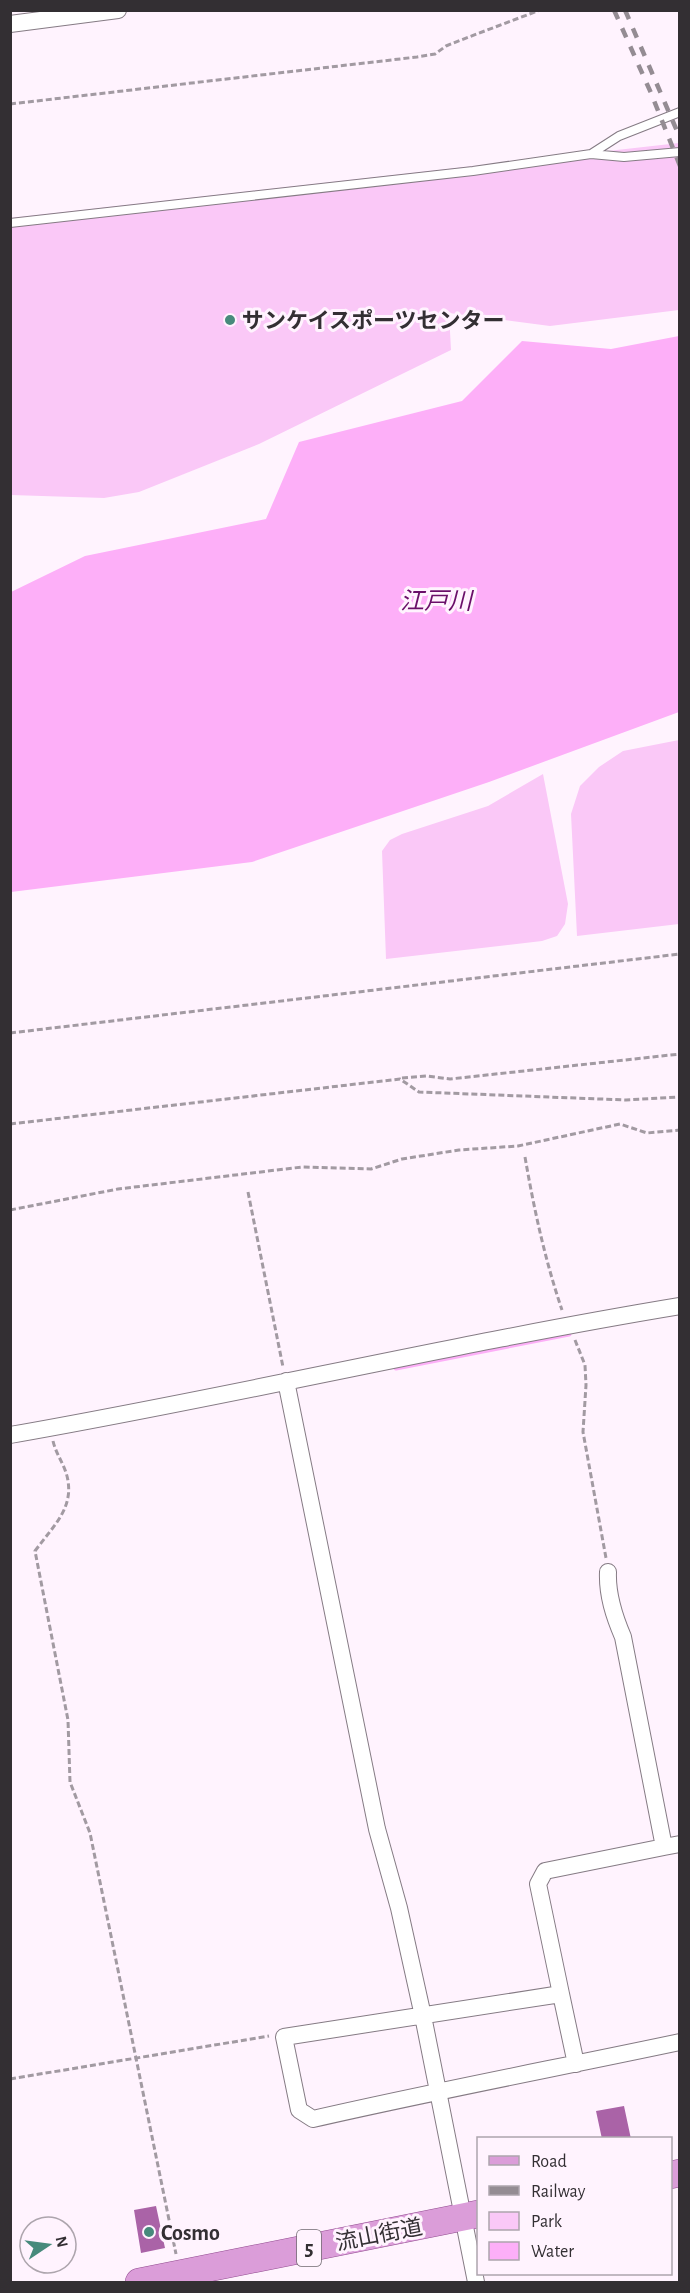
<svg xmlns="http://www.w3.org/2000/svg" width="690" height="2293" font-family="'Alegreya Sans','Noto Sans JP',sans-serif">
<style>
.green{fill:#fac8f7}
.water{fill:#fdaff8}
.lines{fill:none;stroke-linecap:round;stroke-linejoin:round}
.stream{stroke:#fdaff8;stroke-width:5}
.building{fill:#aa63a7}
.service-casing{stroke:#857b84;stroke-width:10}
.minor-casing{stroke:#857b84;stroke-width:18}
.primary-casing{stroke:#914c8f;stroke-width:28}
.path{stroke:#a29aa2;stroke-width:3;stroke-dasharray:6 3;stroke-linecap:butt}
.service{stroke:#fff;stroke-width:8}
.minor{stroke:#fff;stroke-width:16}
.primary{stroke:#db9dd9;stroke-width:27}
.rail{stroke:#948c93;stroke-width:4.5;stroke-dasharray:10 10;stroke-linecap:butt}
.poi-dot{fill:#478a7c;stroke:#fff3fe;stroke-width:2}
.labels{text-anchor:middle;stroke-width:6;stroke-linejoin:round;paint-order:stroke}
.shield{fill:#fff3fe;stroke:#706a70;stroke-width:1.5}
.shield-label{font-size:21px;font-weight:bold;fill:#332f33}
.poi-label{font-size:22px;font-weight:bold;fill:#332f33;stroke:#fff3fe;text-anchor:start}
.street-label{font-size:22px;fill:#332f33;stroke:#fff3fe}
.water-label{font-size:24px;font-style:italic;fill:#6a0e69;stroke:#fff3fe}
</style>
<rect width="100%" height="100%" fill="#fff3fe"/>
<path class="green" d="M679,143V310L550,326L449,313L451,350L259,444L139,492L104,498L11,495V218Z
M679,740V924L577,936L571,814L580,786L599,767L623,751Z
M543,774L568,904L565,924L557,936L542,941L386,959L382,851L390,840L402,834L488,806Z"/>
<path class="water" d="M679,336V712L489,782L252,862L11,892V592L85,556L266,519L299,442L462,401L522,341L611,349Z"/>
<g class="lines">
<path class="stream" d="M396,1368L569,1334"/>
</g>
<path class="building" d="M624,2106L631,2139H602L596,2111Z
M156,2206L165,2248L141,2253L134,2210Z"/>
<g class="lines">
<g class="service-casing">
<path id="service" d="M680,112L619,136L591,154L624,157L680,152
M10,223L473,171L591,154"/>
</g>
<g class="minor-casing">
<path id="minor" d="M10,24L118,10
M286,1381L377,1829L399,1908L423,2016L476,2282
M10,1435C234,1396 456,1343 680,1306
M608,1572C607,1595 614,1616 623,1637L664,1847L680,1844
M561,1994L538,1884L545,1871L664,1847
M576,2064L561,1994L284,2037L299,2110L313,2119C435,2091 557,2068 680,2042"/>
</g>
<g class="primary-casing">
<path id="primary" d="M670,2175L680,2173
M139,2282L478,2214"/>
</g>
<path class="path" d="M10,104L417,57L435,54L446,46L461,40L540,10
M10,1033L680,954
M402,1078L426,1076L450,1079L680,1054
M10,1124L400,1079L419,1092L626,1100L680,1097
M525,1157C534,1209 545,1260 562,1310
M248,1192L283,1367
M10,1210L118,1189L302,1167L371,1169L402,1159L459,1150L518,1146L620,1124L647,1133L680,1130
M575,1340L585,1365L586,1385L583,1432L606,1558
M53,1441C56,1454 64,1464 67,1476C75,1508 53,1526 35,1551L68,1720L70,1782L90,1833L176,2254
M10,2079L269,2036"/>
<use href="#service" class="service"/>
<use href="#minor" class="minor"/>
<use href="#primary" class="primary"/>
<path class="rail" d="M614,10L651,93L680,166
M625,10L680,138"/>
</g>
<g class="poi-dot">
<circle cx="230" cy="320" r="6"/>
<circle cx="149" cy="2232" r="6"/>
</g>
<g class="labels">
<rect class="shield" x="297" y="2230" width="24" height="36" rx="4.5"/>
<g class="shield-label">
<text x="309" y="2255">5</text>
</g>
<g class="poi-label">
<text x="242" y="328">サンケイスポーツセンター</text>
<text x="161" y="2240">Cosmo</text>
</g>
<g class="street-label">
<text transform="translate(379 2234) rotate(-11)" y="8">流山街道</text>
</g>
<g class="water-label">
<text x="436" y="609">江戸川</text>
</g>
</g>
<rect width="690" height="2293" fill="none" stroke="#332f33" stroke-width="24"/>
<rect x="477" y="2137" width="195" height="138" fill="#fff3fe" stroke="#ada5ad" stroke-width="1.5"/>
<rect x="489" y="2156" width="30" height="9" fill="#db9dd9" stroke="#ada5ad" stroke-width="1.5"/>
<text x="531" y="2167" font-size="18" fill="#332f33">Road</text>
<rect x="489" y="2186" width="30" height="9" fill="#948c93" stroke="#ada5ad" stroke-width="1.5"/>
<text x="531" y="2197" font-size="18" fill="#332f33">Railway</text>
<rect x="489" y="2212" width="30" height="18" fill="#fac8f7" stroke="#ada5ad" stroke-width="1.5"/>
<text x="531" y="2227" font-size="18" fill="#332f33">Park</text>
<rect x="489" y="2242" width="30" height="18" fill="#fdaff8" stroke="#ada5ad" stroke-width="1.5"/>
<text x="531" y="2257" font-size="18" fill="#332f33">Water</text>
<g transform="translate(48 2245) rotate(77)"><circle r="28" fill="#fff3fe" stroke="#ada5ad" stroke-width="1.5"/>
<path d="M0-4.5L10 22L0 15L-10 22Z" fill="#478a7c"/>
<text y="-9" font-size="16" font-weight="bold" text-anchor="middle" fill="#332f33">N</text>
</g>
</svg>
